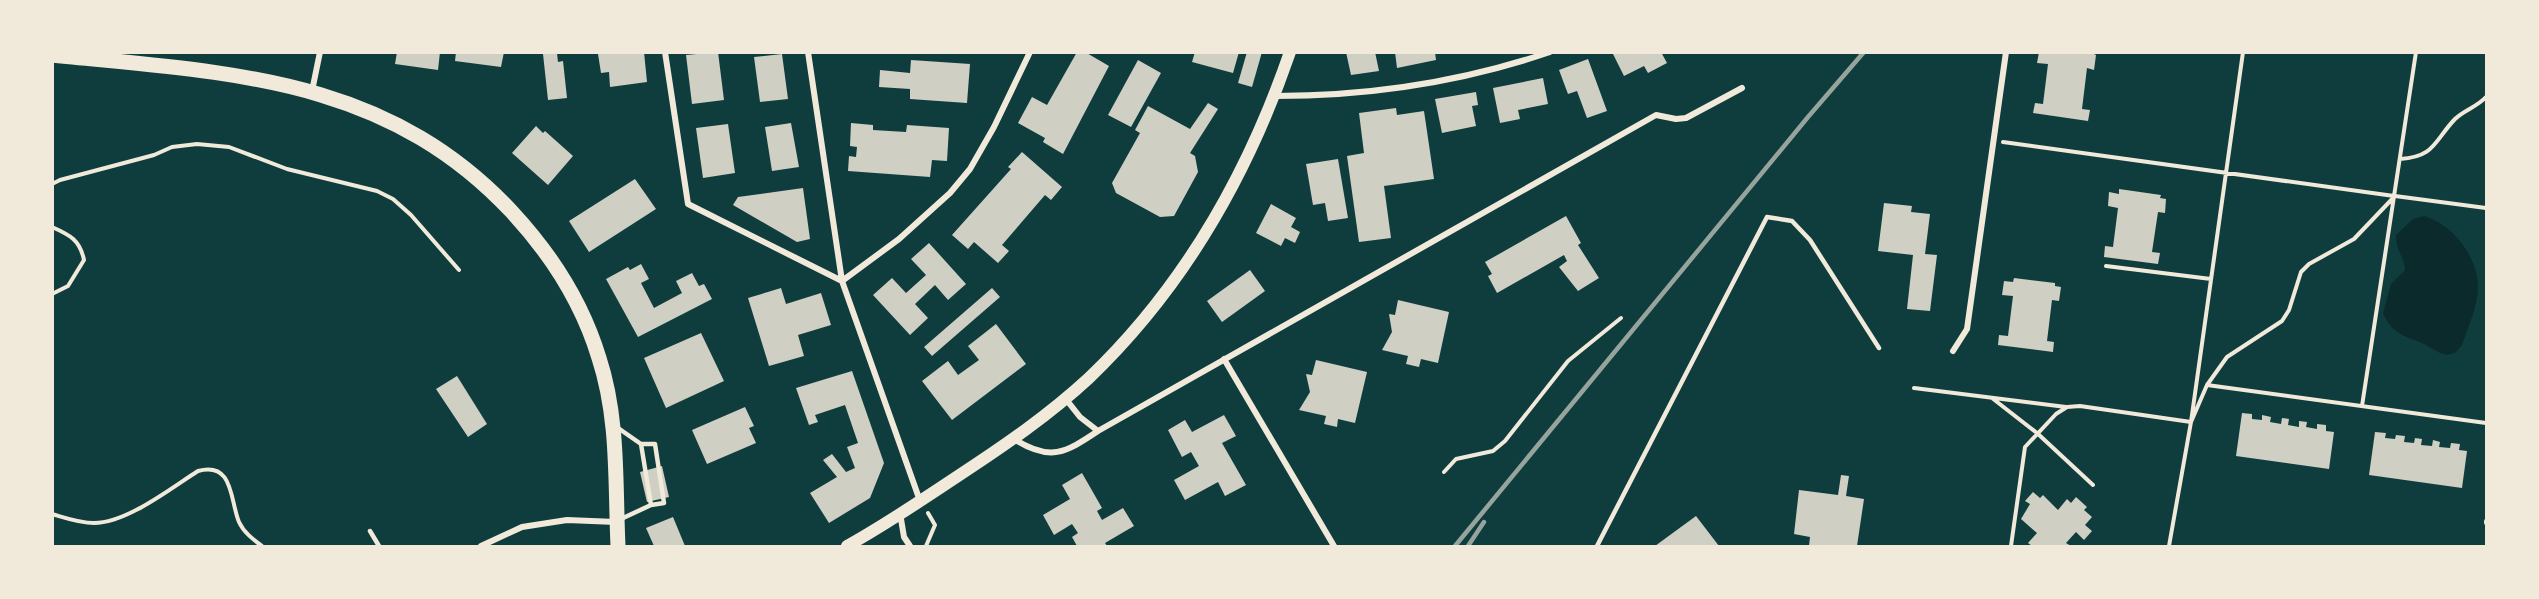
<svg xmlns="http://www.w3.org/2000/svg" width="2539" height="599" font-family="Raleway,sans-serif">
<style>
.water{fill:#0a2a2b}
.building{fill:#cfcfc3}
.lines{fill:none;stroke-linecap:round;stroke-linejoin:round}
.path{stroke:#f1e9da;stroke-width:4}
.service{stroke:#f1e9da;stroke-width:4.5}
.minor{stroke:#f1e9da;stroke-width:6}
.secondary{stroke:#f1e9da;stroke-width:12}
.primary{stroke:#f1e9da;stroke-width:15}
.rail{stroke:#97a49c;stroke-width:4.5}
</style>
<rect width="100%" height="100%" fill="#0f3d3e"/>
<path class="water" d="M2424,216C2452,224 2478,256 2478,287C2478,306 2468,327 2462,345L2455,353L2446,355C2438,353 2432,348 2424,344C2406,336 2392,335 2383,313L2391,284L2405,270C2405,258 2395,249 2396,235L2413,219Z"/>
<path class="building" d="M397,52H440L438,70L395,64Z
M456,52H504L501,67L455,61Z
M611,52H644L647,82L610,87L609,72L601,73L598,54Z
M718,52L724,100L692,104L686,55Z
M1077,52H1085L1109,66L1063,154L1043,142L1045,138L1018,123L1032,97L1047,105Z
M1195,52H1239L1233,73L1192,62Z
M1247,52H1262L1252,87L1238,83Z
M1346,52H1375L1379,71L1351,75Z
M1395,52H1435L1436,60L1397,68Z
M1612,52H1661L1667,63L1648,73L1644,66L1624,76Z
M2039,52H2090L2096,55L2094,70L2087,68L2082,109L2090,110L2088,121L2033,113L2035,103L2043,104L2048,64L2037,63Z
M557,53L558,62L563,61L567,98L548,100L543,54Z
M782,54L788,99L760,102L754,57Z
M1588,59L1607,111L1587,118L1577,91L1568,94L1559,70Z
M911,60L970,64L967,103L910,99V89L879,87L880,70L910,73Z
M1138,60L1161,73L1131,127L1108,115Z
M1543,78L1548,104L1518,110L1520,119L1500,123L1493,88Z
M1476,92L1478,105L1472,106L1476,126L1442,133L1435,99Z
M1208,103L1218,109L1190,153L1195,156L1198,172L1174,216L1160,217L1116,193L1112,183L1140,133L1135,130L1148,106L1190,129Z
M1396,108L1397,115L1424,111L1434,179L1384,186L1391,238L1359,242L1347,156L1364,153L1359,113Z
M791,123L799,167L772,171L765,127Z
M851,123L873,125V130L906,132L907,125L949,128L947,161L932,160L930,177L848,171L849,156L856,157L857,147L850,146Z
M728,124L735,173L703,178L696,128Z
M536,126L543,133L545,131L573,156L548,185L512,153Z
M1022,152L1062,187L1051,200L1045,195L1002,245L1009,251L998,263L974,242L968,249L952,235L1011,169L1008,167Z
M1338,159L1348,218L1328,221L1325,203L1313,205L1306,164Z
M635,179L656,209L589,252L569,221Z
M803,188L810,239L797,242L733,205L738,197Z
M2119,189L2161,195L2160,198L2166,199L2165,213L2158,212L2152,252L2160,253L2158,264L2104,257L2105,246L2113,247L2118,208L2108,206L2109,192L2119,194Z
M1884,203L1912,206L1911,212L1930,214L1925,254L1937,255L1930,311L1907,309L1913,255L1878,251Z
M1271,204L1296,218L1291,227L1300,232L1295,243L1285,238L1281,246L1256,233Z
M1566,216L1581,243L1578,245L1599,278L1578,291L1559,267L1567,261L1564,255L1497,293L1488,276L1492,274L1485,262Z
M929,243L966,284L948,300L935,285L915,304L928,318L910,335L873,295L892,278L906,293L926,275L911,259Z
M641,264L649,279L641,283L654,308L682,293L676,281L692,273L699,286L704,284L712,299L638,337L606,279L628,267L630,270Z
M1250,270L1265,291L1222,322L1207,301Z
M2014,278L2055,283V286L2061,287L2059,301L2052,300L2047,341L2054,342L2053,352L1998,345L1999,335L2008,336L2013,296L2002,295L2004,281L2013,282Z
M781,288L786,304L821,293L831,325L798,335L804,356L769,366L748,298Z
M992,288L1000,297L932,356L924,347Z
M1398,300L1449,312L1438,363L1421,359L1419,367L1406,364L1408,356L1382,350L1392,332L1389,314L1395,315Z
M996,324L1026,364L952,420L922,381L948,361L958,375L979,360L968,346Z
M701,333L724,381L666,408L644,358Z
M1316,360L1367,372L1355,423L1338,419L1337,427L1324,424L1326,416L1299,410L1310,392L1306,374L1312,375Z
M852,371L884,463L870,498L829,523L810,493L837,477L823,460L832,454L846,472L855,468L847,447L858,443L845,405L815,415L818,422L809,425L796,388Z
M457,376L487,424L468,437L436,389Z
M745,407L754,426L749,428L756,443L707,464L692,430Z
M2242,413L2252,414V419L2262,420V415L2271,417L2270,422L2281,424L2282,418L2289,419L2288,425L2299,427V421L2307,422L2306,427L2317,429V424L2326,425V431L2334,432L2329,469L2236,456Z
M1224,415L1236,436L1222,443L1246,485L1225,496L1218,482L1185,500L1174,480L1199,466L1191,452L1182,457L1168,430L1185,420L1192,432Z
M2375,432L2386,433L2385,438L2395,439L2396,435L2405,436L2404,442L2414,443L2415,438L2422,439L2421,445L2432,446L2433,440L2440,442L2439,447L2450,448L2451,443L2460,444L2459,450L2467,451L2462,488L2369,475Z
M662,466L669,497L647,502L640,472Z
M1082,473L1102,508L1097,511L1102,520L1123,508L1134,526L1105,543L1107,546H1077L1072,537L1078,533L1072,524L1054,535L1043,515L1070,499L1062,485Z
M1841,475L1849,476L1846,496L1864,499L1857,546H1809L1810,537L1794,534L1799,490L1838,495Z
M2033,492L2040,498L2043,495L2058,510L2067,499L2071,503L2076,497L2087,507L2084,510L2092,517L2085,525L2092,531L2084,540L2076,532L2066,543L2071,546H2032L2028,543L2037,533L2021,519L2030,504L2025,501Z
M1696,516L1719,546H1655Z
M673,517L685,546H654L646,528Z"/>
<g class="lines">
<path class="path" d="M2003,142L2394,196
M2400,159C2435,157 2434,141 2455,119C2464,110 2477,107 2486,97
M52,184L60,180L154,155L172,147L197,144L229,147L287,169L377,191L393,199L411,215L459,270
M52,227C70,235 80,240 84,260L68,286L52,294
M2106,266L2211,279
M2207,385L2486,423
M1914,388L2066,407
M1992,398L2037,433L2093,485
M2362,406L2416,52
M1444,472L1456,459L1493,451L1505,441L1568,361L1621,318
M52,514C66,518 79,523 94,523C127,523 171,488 198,471C234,461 230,501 239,522C244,533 254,540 262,546
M2486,523V521
M926,546L935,525L928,513
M2011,546L2025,447L2056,414L2067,407L2080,406L2191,422L2243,52
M2169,546L2191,422L2207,385L2227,357L2282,321L2289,310L2301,272L2309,264L2354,239L2395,196L2486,208"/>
<path class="service" d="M618,428L641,444L651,505L621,519
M641,444H655L664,503L651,505
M370,531L379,546
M1597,546L1767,217L1792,221L1810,240L1879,348"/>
<path class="minor" d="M665,52L688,204L842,281
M808,52L842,281L920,501
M312,91L320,52
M1275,96C1367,96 1462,82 1550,52
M842,281L899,239L950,193L970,169L994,127L1030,52
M1953,351L1967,329L2006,52
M1224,359L1334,546
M1098,431L1656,115L1676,119L1686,118L1742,88
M1014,439C1050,462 1065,453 1098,431L1080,417L1065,398
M900,513L904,537L910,546
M481,546L522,527L567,520L616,522"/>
<path class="secondary" d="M847,546C885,525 922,500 958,476C1004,446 1049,415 1089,378C1183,288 1248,174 1290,52"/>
<path class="primary" d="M52,55C226,73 384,75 512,212C551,254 582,302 599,358C619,419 615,483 618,546"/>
<path class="rail" d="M1455,546L1808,117L1864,52
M1468,546L1484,522"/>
</g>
<rect width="2539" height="599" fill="none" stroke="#f1e9da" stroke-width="108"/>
</svg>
